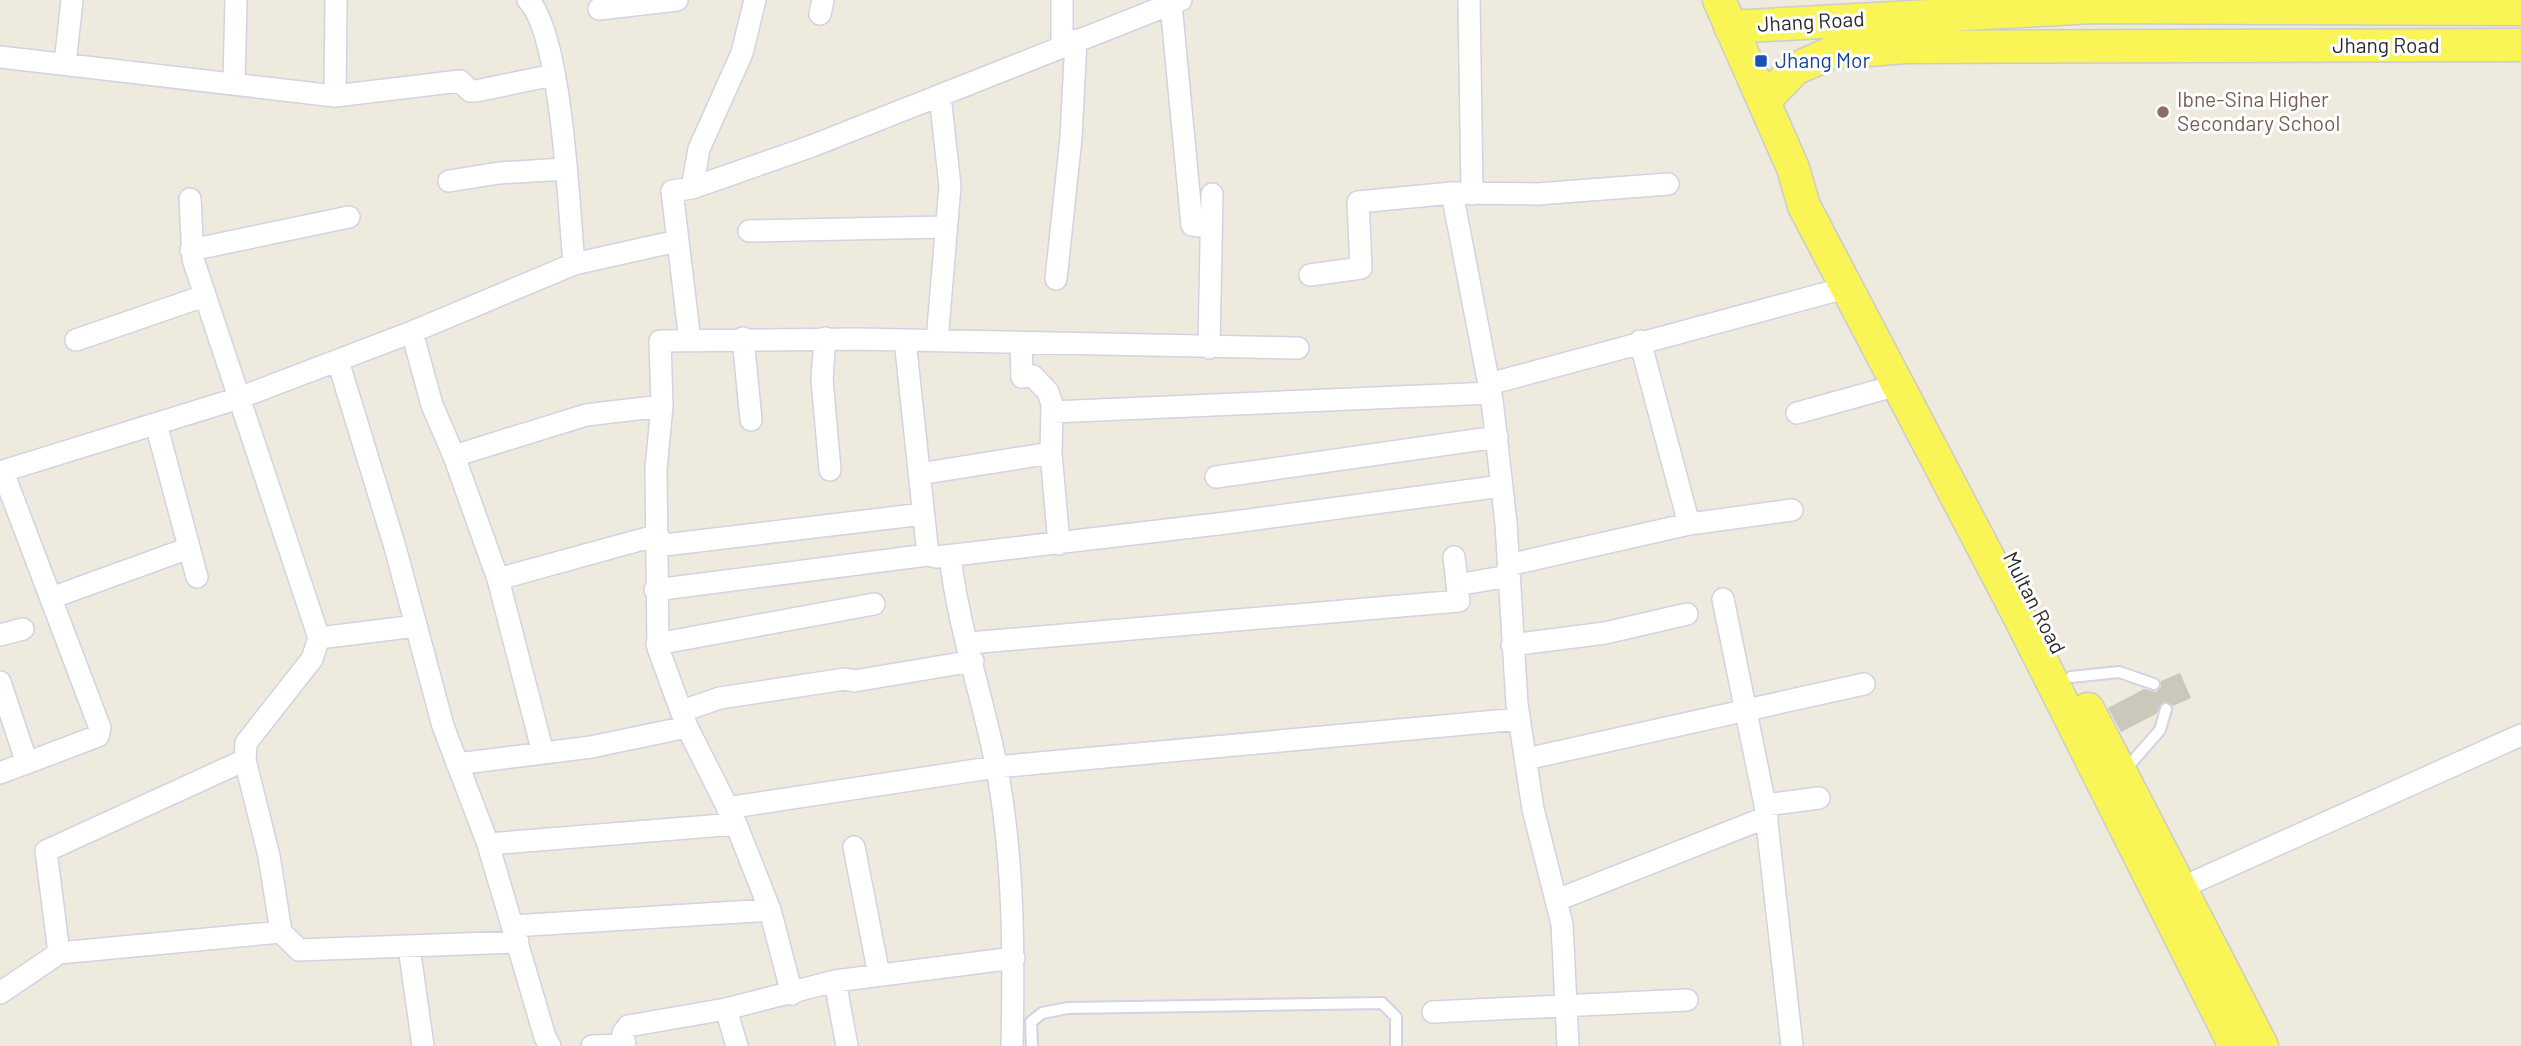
<svg xmlns="http://www.w3.org/2000/svg" width="2521" height="1046" font-family="Barlow,sans-serif">
<style>
.building{fill:#c9c8bb}
.lines{fill:none;stroke-linecap:round;stroke-linejoin:round}
.lane-casing{stroke:#d2d2e5;stroke-width:14}
.street-casing{stroke:#d2d2e5;stroke-width:24}
.primary-casing{stroke:#ccc;stroke-width:35}
.lane{stroke:#fff;stroke-width:10}
.street{stroke:#fff;stroke-width:21}
.primary{stroke:#faf556;stroke-width:32}
.transit-dot{fill:#1a4fb4;stroke:#fff;stroke-width:2.5}
.education-dot{fill:#8d6e63;stroke:#fff;stroke-width:2.5}
.labels{text-anchor:middle;stroke-width:6;stroke-linejoin:round;paint-order:stroke}
.street-label{font-size:21px;fill:#2c2c2c;stroke:#fff}
.transit-label{font-size:21px;fill:#164399;stroke:#fff;text-anchor:start}
.education-label{font-size:21px;fill:#785e54;stroke:#fff;text-anchor:start}
</style>
<rect width="100%" height="100%" fill="#eeeadd"/>
<path class="building" d="M2180,673L2191,698L2173,706L2163,702L2156,714L2121,732L2108,708L2144,689L2156,692L2161,687V681Z"/>
<g class="lines">
<g class="lane-casing">
<path id="lane" d="M2071,677L2119,672L2154,684
M2125,770L2160,730L2166,709
M1032,1046L1031,1022L1042,1013L1068,1008L1382,1003L1396,1017V1046"/>
</g>
<g class="street-casing">
<path id="street" d="M528,0C562,34 569,211 574,264
M1062,0V45
M1469,0L1472,194
M1171,4L1192,225L1211,227
M599,9L677,0
M820,14L823,0
M0,57L335,96L460,81L470,91H476L553,75
M65,64L72,0
M234,83L236,0
M335,96L336,0
M449,181L499,173L565,169
M692,188L699,149L742,53L755,0
M1452,193L1492,400L1506,523L1517,704L1533,809L1562,924L1568,1046
M190,199L193,259L319,638L416,626
M749,231L944,227
M191,250L349,217
M1310,275L1361,268L1358,202L1452,193L1537,194L1668,184
M1056,279L1071,138L1076,40
M412,332L432,405L454,456L498,579L543,753
M743,338L751,420
M825,338L822,379L830,470
M76,340L204,296
M905,340L928,555
M690,341L672,191L692,188L812,146L1181,0
M937,341L950,186L940,96
M1640,341L1689,524
M1021,343L1022,377L1033,376L1048,392L1052,404L1051,453L1059,544
M1209,348L1212,194
M338,361L395,547L443,726L488,844L545,1037L550,1046
M1489,384L1845,288
M1052,412L1491,393
M1797,413L1898,385
M156,424L197,577
M454,456L586,415L662,406
M0,472L239,398L412,332L574,264L677,241
M919,474L1051,453
M1216,477L1497,437
M656,546L923,514
M950,556C958,626 982,695 996,764C1014,856 1014,953 1012,1046
M1508,565L1689,524L1792,510
M498,579L658,535
M1457,585L1508,576
M655,590L928,555L937,557L1226,523L1502,486
M51,598L189,548
M1723,599L1765,805L1792,1046
M0,635L23,629
M319,638L312,659L246,743L245,760L269,856L281,932L299,950L518,942
M969,643L1459,601L1454,557
M657,644L874,604
M1512,645L1605,633L1687,614
M0,682L27,763
M682,711L720,698L845,679L854,681L973,661
M1526,759L1864,684
M457,764L591,747L687,727
M0,773L98,736L100,728L3,472
M1765,805L1819,798
M727,808L996,767L1519,719
M488,844L736,824
M854,847L879,975
M2183,887L2521,735
M1557,900L1767,817
M513,926L770,910
M409,947L423,1046
M59,953L46,851L245,760
M835,981L847,1046
M0,993L59,953L281,932
M792,994L770,910L736,824L687,727L658,648L656,469L662,406L660,341L856,339L1298,348
M726,1009L737,1046
M1433,1012L1687,1000
M592,1046L625,1045
M625,1046L623,1033L628,1026L726,1009L835,981L1014,958"/>
</g>
<g class="primary-casing">
<path id="primary" d="M1719,0L1793,168L1804,206L2017,612L2235,1046
M1730,27L2093,7L2521,9
M1764,101L1795,69L1831,53L1906,47L2521,45
M2088,709L2262,1046"/>
</g>
<use href="#lane" class="lane"/>
<use href="#street" class="street"/>
<use href="#primary" class="primary"/>
</g>
<rect class="transit-dot" x="1754" y="54" width="14" height="14" rx="3.5"/>
<circle class="education-dot" cx="2163" cy="112" r="7"/>
<g class="labels">
<g class="street-label">
<text transform="translate(1811 22) rotate(-3)" y="7">Jhang Road</text>
<text x="2386" y="53">Jhang Road</text>
<text transform="translate(2034 603) rotate(63)" y="7">Multan Road</text>
</g>
<g class="transit-label">
<text x="1775" y="68">Jhang Mor</text>
</g>
<g class="education-label">
<text x="2177" y="107">Ibne-Sina Higher<tspan x="2177" dy="24">Secondary School</tspan></text>
</g>
</g>
</svg>
